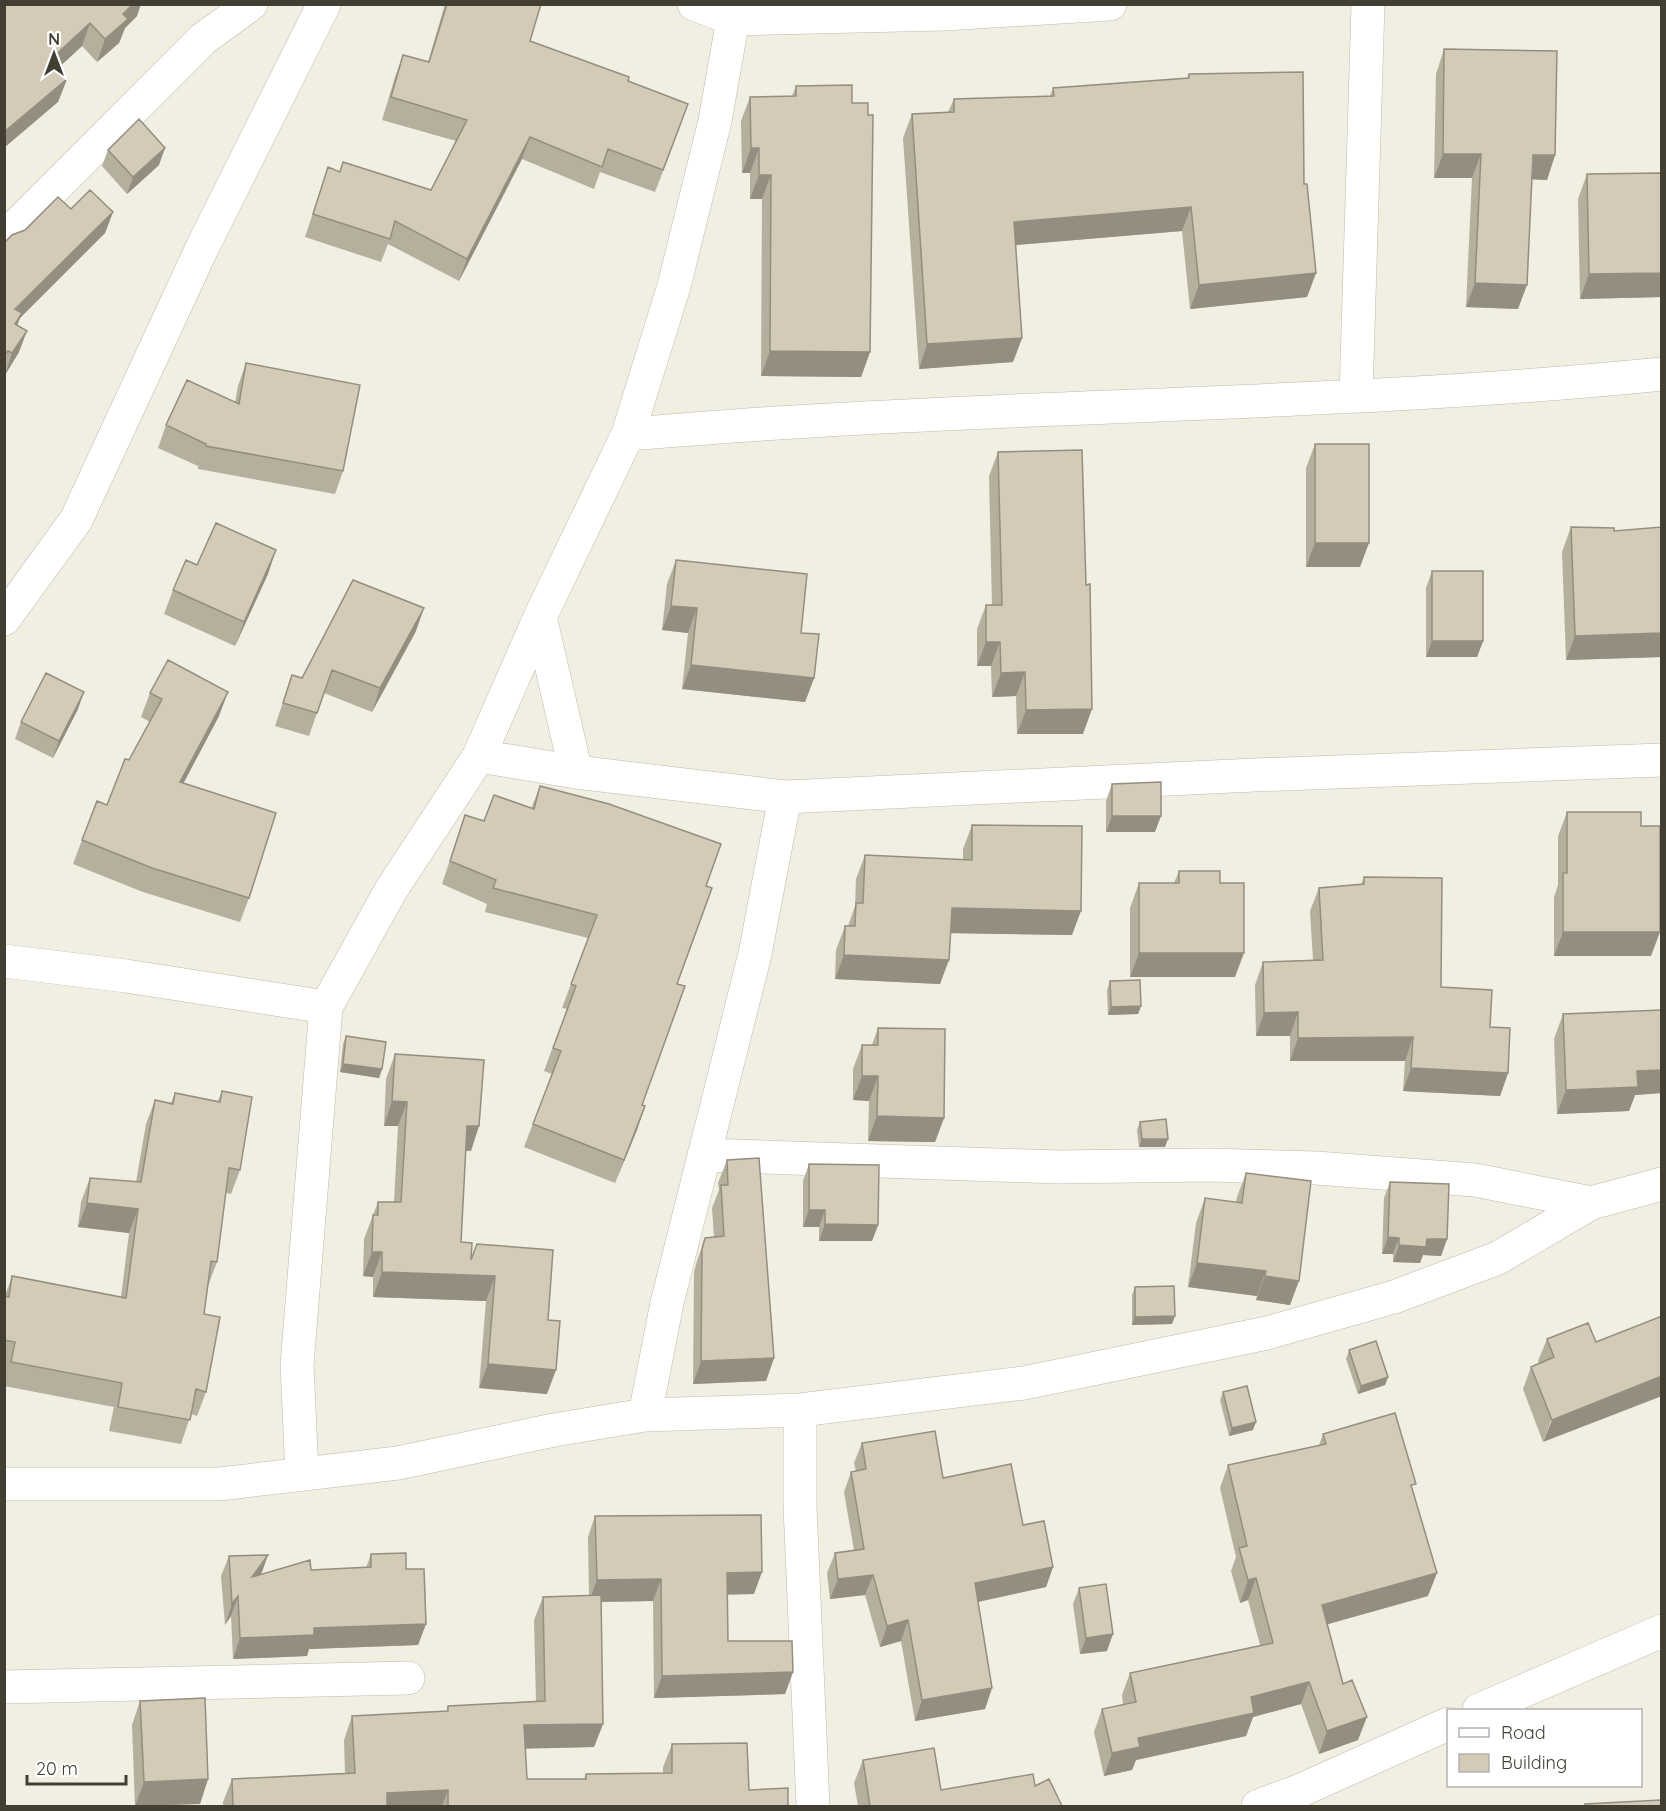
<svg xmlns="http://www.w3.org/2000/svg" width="1666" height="1811" font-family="Quicksand,sans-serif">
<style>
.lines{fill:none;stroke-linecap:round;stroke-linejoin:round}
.minor-casing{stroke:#bfbaa7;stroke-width:34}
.minor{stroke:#fff;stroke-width:33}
.wall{fill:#b5af9d}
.shaded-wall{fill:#948e80}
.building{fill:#d3cbb7;stroke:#948e80;stroke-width:1.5}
</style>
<rect width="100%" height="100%" fill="#f1eee2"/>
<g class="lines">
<g class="minor-casing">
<path id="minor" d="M694,4L733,19L945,14L1110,4
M4,238L203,39L251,4
M1356,396L1368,4
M628,434C683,430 739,425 794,422C1083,404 1373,403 1662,374
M540,617L576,772
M4,619L76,520L202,248L324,4
M479,756L576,772L785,797L1254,775L1662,760
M4,961L126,976L326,1007L391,890L479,756L540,617L628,434L674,286L715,121L733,19
M704,1155L1058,1167L1208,1165L1316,1168L1475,1180L1591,1203
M800,1410V1506L813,1806
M645,1415L667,1303L755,954L785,797
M302,1474L297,1365L326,1007
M4,1484H220L398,1463L554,1430L645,1415L800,1410L1024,1383L1267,1333L1394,1297L1498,1258L1591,1203L1662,1184
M4,1687L408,1678
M1479,1710L1662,1631
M1258,1806L1299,1791L1448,1724"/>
</g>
<use href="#minor" class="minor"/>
</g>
<path class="wall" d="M4,4L137,16L125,28L119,43L97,62L82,46L58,68L67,79L58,102Z
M445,4H541L530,41L628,81L680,127L655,192L600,172L594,189L522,159L459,281L388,244L381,262L305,237L328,167L340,172L431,190L456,141L382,120L395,77L403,55L428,62Z
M1444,49L1555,155L1547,180L1532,179L1518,309L1466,307L1472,178H1434L1436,74Z
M1189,74L1304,184L1316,273L1307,297L1190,309L1182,231L1016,245L1022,338L1013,362L919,369L903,138L912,114L948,112L954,99L1050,96L1053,88L1187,78Z
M796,86L852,103L870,352L861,377L761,376L762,199H750V173H742L741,121L750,97L792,96Z
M108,150L159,165L127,194L102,166Z
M1662,173V297L1580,299L1578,199L1587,174Z
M71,209L113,212L105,233L20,318L17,325L19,352L5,375L4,243L25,230Z
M246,363L343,471L335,494L198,469V466L158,448L166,425L235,403L238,386Z
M1315,444L1360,567H1306V468Z
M998,452L1083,734H1017L1016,696L992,697L991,666H977V629L986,605H992L989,476Z
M1571,527L1614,531L1662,527V657L1566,660L1562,552Z
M676,560L801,633L814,678L805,702L682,689L688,633L662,630L667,584Z
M197,565L268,574L235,646L164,614L173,590Z
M1432,571L1483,641L1477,657H1426V588Z
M416,631L372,712L324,693L309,736L275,726L292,675L302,678Z
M150,693L219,716L183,783L249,898L240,922L143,892L73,864L82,840L107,805L150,722L141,717Z
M78,709L53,758L15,739L21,722Z
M1112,784L1155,832H1106V801Z
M540,786L706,886L642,1105L637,1130L615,1183L524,1147L552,1074L544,1071L567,1009L562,1008L588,938L485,912L487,904L442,884L465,815L484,821L531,809Z
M1567,812L1641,826L1651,956H1554V897L1558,885V836Z
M972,825L1072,935L950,933L940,984L835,979L836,950L845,926H848L855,906L856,879L865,855L963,860V849Z
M1179,871L1220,883L1235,977H1130V908L1139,883H1174Z
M1364,877L1441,987L1490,1027L1508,1073L1500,1096L1403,1091L1405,1061H1290V1036H1256L1255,985L1263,962L1313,960L1310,911L1319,888L1361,884Z
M1110,981L1141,1006L1138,1014L1108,1015L1107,990Z
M1662,1010V1093L1635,1095L1629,1111L1557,1114L1554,1039L1563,1014Z
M878,1028L944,1118L935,1142L868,1141L869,1101L853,1100V1069L862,1045H872Z
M346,1036L382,1069L379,1078L340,1072L343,1044Z
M395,1054L471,1151L466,1150L461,1242L471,1260L477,1244L548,1320L547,1394L479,1388L486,1301L373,1297V1277L363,1276L364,1239L378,1202H394L398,1126H384L386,1079Z
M222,1091L240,1170L231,1194L226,1193L217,1262L208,1286L204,1314L206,1392L197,1416L191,1414L181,1444L109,1431L114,1407L4,1386V1376L6,1366L4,1365V1296H5L12,1276L121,1297L129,1233L78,1227L81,1202L90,1178L136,1182L146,1124L155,1100L171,1103L175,1093L218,1101Z
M1140,1122L1165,1147H1139L1137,1130Z
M727,1160L774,1358L766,1381L693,1384L694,1272L697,1261L705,1238L714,1237L712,1208L719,1190L718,1183Z
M809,1164L878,1225L872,1241H819V1227H803V1181Z
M1246,1173L1290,1305L1256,1300L1257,1296L1188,1287L1196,1223L1205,1198L1236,1202L1237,1197Z
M1390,1182L1447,1239L1441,1256L1423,1255L1420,1263L1393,1262V1254H1382L1384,1198Z
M1135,1287L1172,1324L1132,1325V1295Z
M1588,1323L1543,1442L1523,1389L1531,1367L1539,1363L1538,1361L1547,1339Z
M1349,1350L1388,1377L1385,1385L1358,1394L1346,1359Z
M1223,1392L1253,1430L1229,1436L1220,1400Z
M1323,1434L1413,1491L1428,1596L1328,1624L1358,1740L1319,1754L1301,1704L1253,1717L1246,1736L1136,1760L1132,1770L1104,1776L1094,1732L1102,1709L1123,1705L1122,1695L1130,1673L1260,1645L1248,1600L1240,1603L1231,1571L1236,1557L1220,1488L1228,1465L1319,1445Z
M862,1443L943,1478L1023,1525L1053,1567L1046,1587L978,1602L992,1688L985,1709L915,1721L901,1641L880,1647L865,1595L830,1599L827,1573L835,1553L854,1550L844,1492L851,1472L856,1471L854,1463Z
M595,1516L754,1594H727L728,1641L793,1672L785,1694L654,1698L653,1601L601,1602L603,1724L594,1747L525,1748L527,1779H584L586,1774L663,1773V1767L672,1744L749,1790L788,1806H223V1802L232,1779L345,1773L344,1740L352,1716L446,1712L448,1706L536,1701L534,1620L543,1597L589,1596L588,1537Z
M371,1554L406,1569L426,1624L418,1645L309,1649L307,1656L233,1659L231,1616L225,1625L221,1576L229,1556L261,1575L311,1570L366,1568Z
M1079,1588L1107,1651L1080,1654L1073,1604Z
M140,1701L208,1779L200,1804L135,1806L132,1725Z
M863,1760L941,1790L1035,1786L1062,1806H858L854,1783Z"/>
<path class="shaded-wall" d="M133,4H141L137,16L125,28L119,43L97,62L105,39L123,14Z
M90,23L82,46L42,83L50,60Z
M67,79L58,102L4,148V132Z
M530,137L522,159L459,281L467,259Z
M165,148L159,165L127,194L133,177Z
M751,148H759L750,173H742Z
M1443,154H1481L1472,178H1434Z
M1533,155H1555L1547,180L1524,179Z
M759,175H771L762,199H750Z
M1191,207L1182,231L1005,246L1014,222Z
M113,212L105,233L20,318L14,334L15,309Z
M1316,273L1307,297L1190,309L1199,285Z
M1662,273V297L1580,299L1589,274Z
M1475,283L1527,285L1518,309L1466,307Z
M27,331L19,352L5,375L12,353Z
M1022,338L1013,362L919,369L927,344Z
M770,351L870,352L861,377L761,376Z
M1315,543H1369L1360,567H1306Z
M276,550L268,574L235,646L244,622Z
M671,606L697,608L688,633L662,630Z
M424,608L416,631L372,712L380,688Z
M1662,633V657L1566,660L1575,636Z
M1432,641H1483L1477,657H1426Z
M986,642H1000L991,666H977Z
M691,665L814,678L805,702L682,689Z
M1025,672L1016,696L992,697L1001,673Z
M84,692L78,709L53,758L59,741Z
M228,692L219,716L171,807L180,782Z
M1092,709L1083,734H1017L1026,710Z
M1112,816H1161L1155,832H1106Z
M952,908L1081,911L1072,935L943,933Z
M1563,932H1660L1651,956H1554Z
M1139,953H1244L1235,977H1130Z
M844,955L949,960L940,984L835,979Z
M1141,1006L1138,1014L1108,1015L1111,1007Z
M1298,1012L1290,1036H1256L1264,1013Z
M1413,1037L1405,1061H1290L1298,1038Z
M343,1064L382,1069L379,1078L340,1072Z
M1411,1068L1508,1073L1500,1096L1403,1091Z
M1662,1070V1093L1635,1095L1629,1111L1557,1114L1566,1090L1637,1071Z
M862,1076H878L869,1101L853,1100Z
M392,1101L407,1102L398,1126H384Z
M645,1106L637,1130L615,1183L624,1160Z
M877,1116L944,1118L935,1142L868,1141Z
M467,1126H479L471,1151L458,1150Z
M1142,1139H1168L1165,1147H1139Z
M87,1203L138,1209L129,1233L78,1227Z
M809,1210H825L819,1227H803Z
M825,1224L878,1225L872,1241H819Z
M1388,1237L1399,1238L1393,1254H1382Z
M1427,1239H1447L1441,1256L1423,1255L1420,1263L1393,1262L1399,1245Z
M372,1252H382L373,1277L363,1276Z
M1197,1263L1266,1271L1257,1296L1188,1287Z
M382,1272L495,1276L486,1301L373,1297Z
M1265,1276L1299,1281L1290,1305L1256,1300Z
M1175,1316L1172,1324L1132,1325L1135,1317Z
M774,1358L766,1381L693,1384L701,1361Z
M488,1364L556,1370L547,1394L479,1388Z
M1662,1376V1396L1543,1442L1552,1420Z
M1388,1377L1385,1385L1358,1394L1361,1386Z
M1256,1422L1253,1430L1229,1436L1232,1428Z
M268,1555L261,1575L252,1577Z
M1053,1567L1046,1587L968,1604L975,1583Z
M762,1572L754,1594L719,1595L727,1573Z
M1437,1573L1428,1596L1314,1628L1322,1605Z
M873,1575L865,1595L830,1599L838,1579Z
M1256,1578L1248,1600L1240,1603L1248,1580Z
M661,1579L653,1601L589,1602L597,1580Z
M238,1596L231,1616L225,1625L232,1604Z
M908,1620L901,1641L880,1647L887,1626Z
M426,1624L418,1645L309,1649L307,1656L233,1659L240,1638L314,1628Z
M1113,1634L1107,1651L1080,1654L1086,1638Z
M793,1672L785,1694L654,1698L662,1676Z
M1309,1682L1301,1704L1253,1717L1246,1736L1136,1760L1132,1770L1104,1776L1112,1753L1138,1738L1251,1697Z
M992,1688L985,1709L915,1721L922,1700Z
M1367,1717L1358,1740L1319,1754L1327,1731Z
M603,1724L594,1747L515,1749L524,1725Z
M208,1779L200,1804L135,1806L144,1782Z
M448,1790L442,1806H382L387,1793Z"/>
<path class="building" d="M4,4H133L123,14L128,19L105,39L90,23L50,60L67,79L4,132Z
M447,4H541L530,41L629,77L628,81L688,104L663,170L608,149L602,167L530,137L467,259L395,221L390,239L313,214L328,167L340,172L343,162L431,190L467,120L391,97L403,55L429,62Z
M1444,49L1557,51L1555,155H1533L1527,285L1475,283L1481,154H1443Z
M1303,72L1304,184H1307L1316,273L1199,285L1191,207L1014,222L1022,338L927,344L912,114L954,112V99L1054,96L1053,88L1189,78V74Z
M852,85V103H868V115H873L870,352L770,351L771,175H759V148H751L750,97L796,96V86Z
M139,119L165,148L133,177L108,150Z
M1662,173V273L1589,274L1587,174Z
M90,190L113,212L15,309L22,313L15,324L27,331L12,353L8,351L4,355V243L12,235L25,230L58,197L71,209Z
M246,363L360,385L343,471L206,446V444L166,425L187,380L239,404Z
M1315,444H1369V543H1315Z
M1082,450L1086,585L1090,584L1092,709L1026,710L1025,672L1001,673L1000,642H986V605H1002L998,452Z
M216,523L276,550L244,622L173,590L186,560L197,565Z
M1571,527L1614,528V531L1662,527V633L1575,636Z
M676,560L807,574L801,633L819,634L814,678L691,665L697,608L671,606Z
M1432,571H1483V641H1432Z
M353,580L424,608L380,688L332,670L317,713L283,703L292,675L302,678Z
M168,660L228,692L180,782L276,813L249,898L152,868L82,840L97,801L107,805L125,759L129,760L162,699L150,693Z
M46,673L84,692L59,741L21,722Z
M1161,782V816H1112V784Z
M540,786L609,804L721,844L706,886L712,888L677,984L685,986L642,1105L645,1106L624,1160L533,1124L561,1051L553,1048L576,986L571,984L597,915L493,888L496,880L450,861L465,815L484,821L494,795L534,809Z
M1567,812H1641V826H1660V932H1563V873H1567Z
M972,825L1082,826L1081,911L952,908L949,960L844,955L845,926H855L856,903H863L865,855L972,860Z
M1179,871H1220V883H1244V953H1139V883H1179Z
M1364,877L1442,878L1441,987L1492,990L1490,1027L1510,1028L1508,1073L1411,1068L1413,1037L1298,1038V1012L1264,1013L1263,962L1323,960L1319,888L1364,884Z
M1140,980L1141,1006L1111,1007L1110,981Z
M1662,1010V1070L1637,1071L1638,1087L1566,1090L1563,1014Z
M878,1028L945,1029L944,1118L877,1116L878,1076H862V1045H878Z
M346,1036L386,1042L382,1069L343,1064Z
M395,1054L484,1060L479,1126H467L461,1242L472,1243L471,1260L477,1244L553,1250L548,1320L560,1321L556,1370L488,1364L495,1276L382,1272V1252H372L373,1215H378V1202H401L407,1102L392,1101Z
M222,1091L252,1097L240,1170L229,1168L217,1262L211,1261L204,1314L220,1317L206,1392L196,1389L190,1420L118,1407L122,1383L11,1362L15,1342L4,1340V1296L9,1297L12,1276L126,1298L138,1209L87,1203L90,1178L141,1182L155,1100L173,1104L175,1093L220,1102Z
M1166,1119L1168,1139H1142L1140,1122Z
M759,1158L774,1358L701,1361L702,1249L705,1238L724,1236L721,1185H728L727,1160Z
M809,1164L879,1165L878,1225L825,1224V1210H809Z
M1246,1173L1311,1181L1299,1281L1265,1276L1266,1271L1197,1263L1205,1198L1242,1203Z
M1390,1182L1449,1184L1447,1239H1427L1426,1247L1399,1245V1238L1388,1237Z
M1174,1286L1175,1316L1135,1317V1287Z
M1662,1316V1376L1552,1420L1531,1367L1554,1357L1547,1339L1588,1323L1596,1342Z
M1376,1341L1388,1377L1361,1386L1349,1350Z
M1247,1386L1256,1422L1232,1428L1223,1392Z
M1395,1413L1416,1484L1411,1485L1437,1573L1322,1605L1343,1684L1352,1680L1367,1717L1327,1731L1309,1682L1251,1697L1254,1713L1138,1738L1140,1747L1112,1753L1102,1709L1136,1702L1130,1673L1273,1643L1256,1578L1248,1580L1239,1548L1247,1546L1228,1465L1326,1444L1323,1434Z
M935,1431L943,1478L1011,1464L1023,1525L1044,1521L1053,1567L975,1583L992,1688L922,1700L908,1620L887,1626L873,1575L838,1579L835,1553L864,1549L851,1472L866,1469L862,1443Z
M761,1515L762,1572L727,1573L728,1641H792L793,1672L662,1676L661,1579L597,1580L595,1516Z
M406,1553V1569H424L426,1624L314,1628V1635L240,1638L238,1596L232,1604L229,1556L268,1555L252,1577L310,1560L311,1570L371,1567V1554Z
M1106,1584L1113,1634L1086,1638L1079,1588Z
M601,1595L603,1724L524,1725L527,1779H586V1774L672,1773V1744L747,1743L749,1790L788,1788V1806H448V1790L387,1793V1806H233L232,1779L355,1773L352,1716L448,1711V1706L545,1701L543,1597Z
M205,1698L208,1779L144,1782L140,1701Z
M934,1748L941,1790L1033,1774L1035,1786L1049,1779L1062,1806H870L863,1760Z
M1661,1800V1806H1586L1585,1804Z"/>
<rect width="1666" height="1811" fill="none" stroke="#433e32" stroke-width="12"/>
<rect x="1447" y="1709" width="195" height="78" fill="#ffffff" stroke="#b4b2ad" stroke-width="1.5"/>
<rect x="1459" y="1728" width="30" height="9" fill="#ffffff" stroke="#b4b2ad" stroke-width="1.5"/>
<text x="1501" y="1739" font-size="18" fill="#433e32">Road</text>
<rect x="1459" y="1754" width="30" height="18" fill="#d3cbb7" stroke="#b4b2ad" stroke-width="1.5"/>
<text x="1501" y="1769" font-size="18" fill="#433e32">Building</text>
<g transform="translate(54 54)" stroke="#ffffff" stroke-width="4.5" paint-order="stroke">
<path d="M0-4.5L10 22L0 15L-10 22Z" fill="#433e32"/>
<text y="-9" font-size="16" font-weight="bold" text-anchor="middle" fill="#433e32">N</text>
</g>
<path d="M27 1775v9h99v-9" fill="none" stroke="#433e32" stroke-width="3"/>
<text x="36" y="1775" font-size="18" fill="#433e32" stroke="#ffffff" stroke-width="4.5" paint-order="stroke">20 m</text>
</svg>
